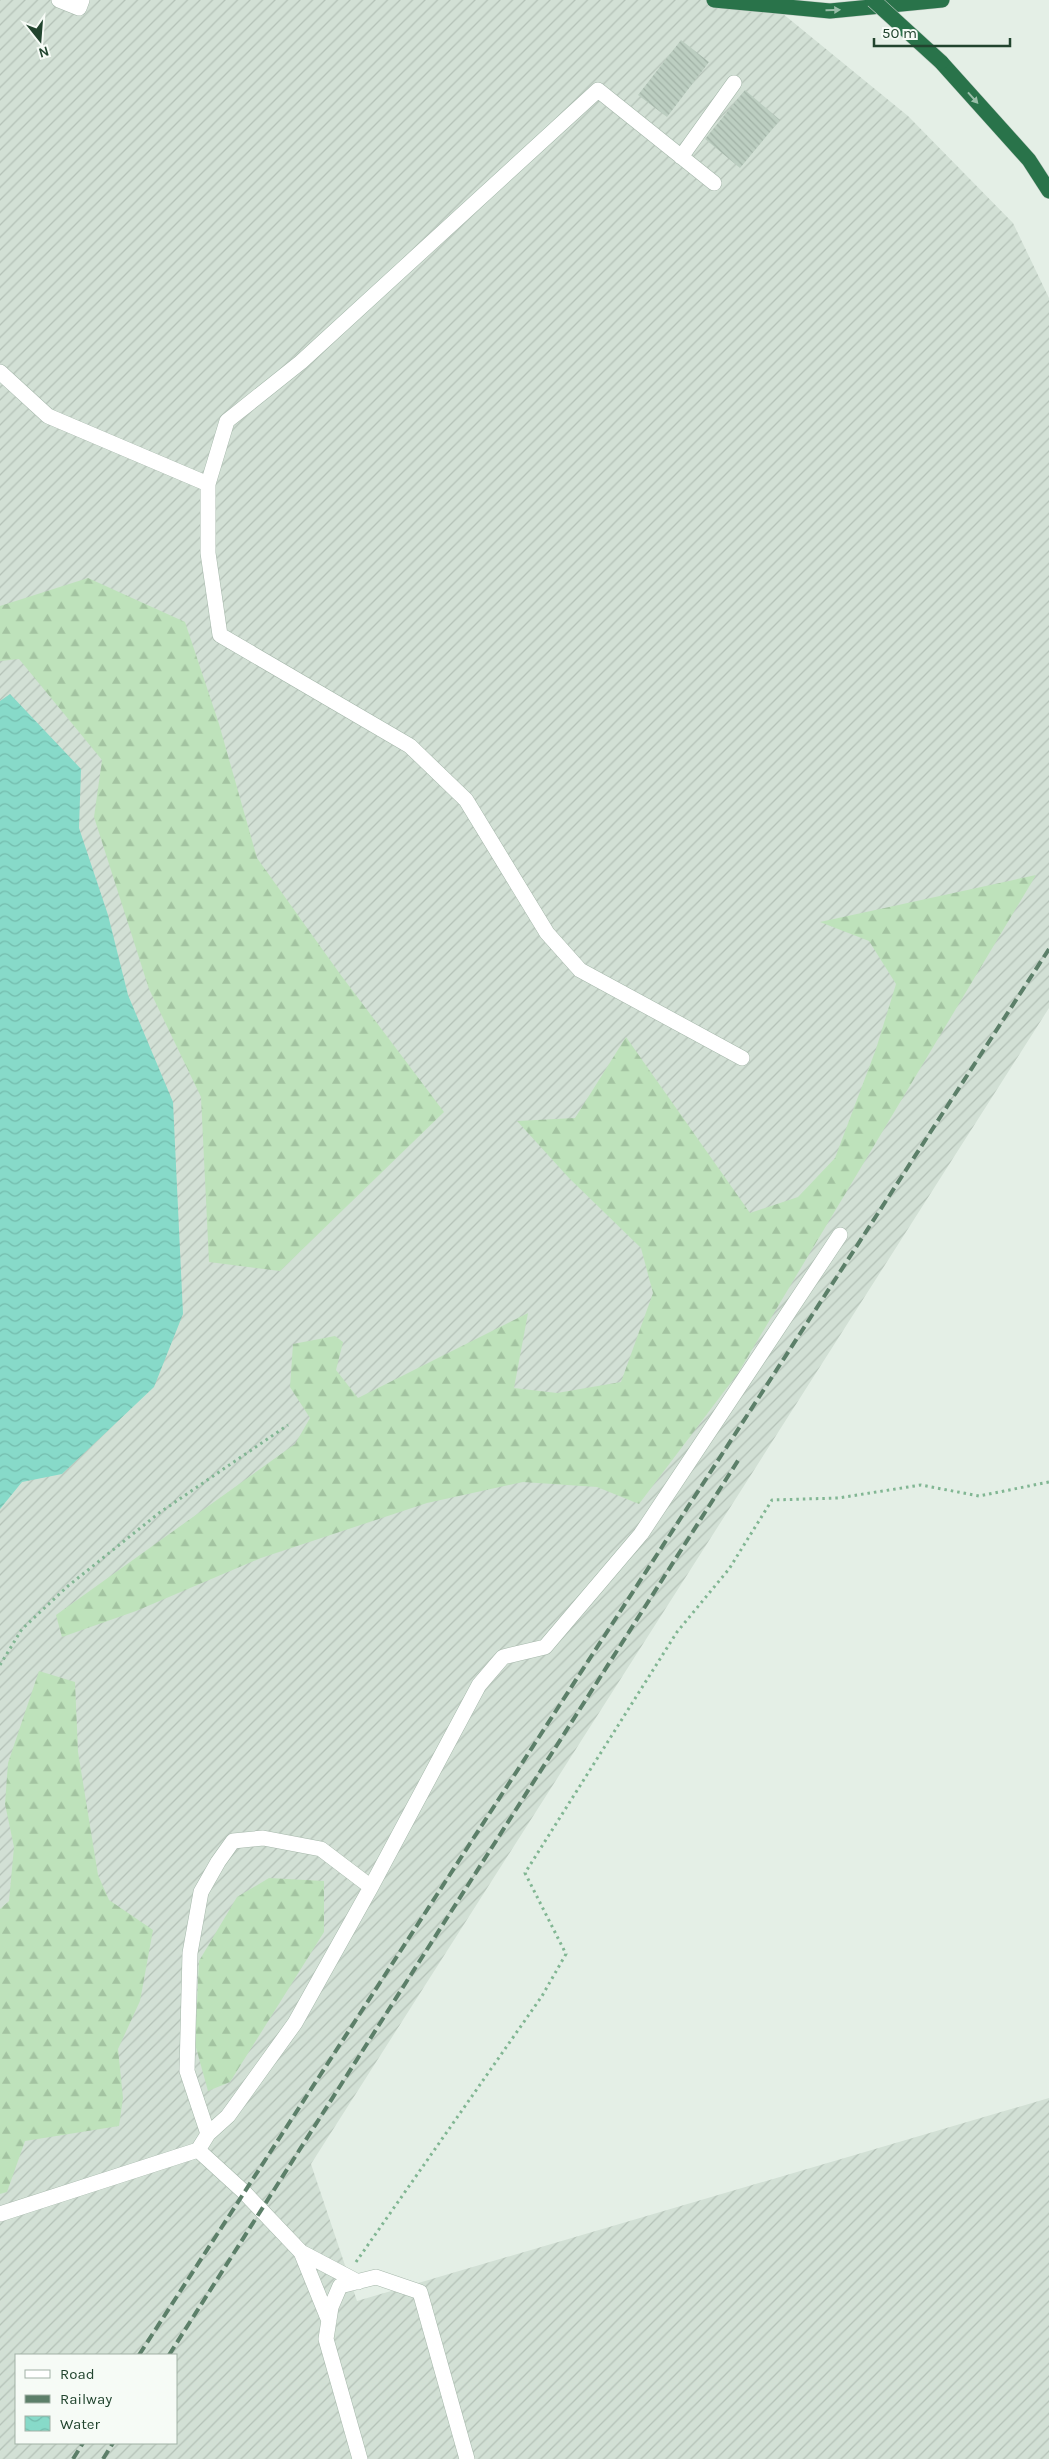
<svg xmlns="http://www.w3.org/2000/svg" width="1049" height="2459" font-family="Karla,sans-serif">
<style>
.industrial{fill:url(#industrial-furrows);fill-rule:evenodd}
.forest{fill:url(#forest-firs)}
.water{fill:url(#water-waves)}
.building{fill:url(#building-back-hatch)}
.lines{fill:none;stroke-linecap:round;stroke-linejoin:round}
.minor-casing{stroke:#a6b8ab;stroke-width:16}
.highway-casing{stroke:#c1cbc4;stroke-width:16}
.path{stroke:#81b693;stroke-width:3;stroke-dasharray:2.5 4;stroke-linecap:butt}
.minor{stroke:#fff;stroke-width:15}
.highway{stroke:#29734a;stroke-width:15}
.rail{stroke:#5c7f69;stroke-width:4;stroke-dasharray:10 5;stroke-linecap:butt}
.highway-bridge-casing{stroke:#c1cbc4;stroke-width:16;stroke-linecap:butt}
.highway-bridge{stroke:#29734a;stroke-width:15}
.oneway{fill:#9abea9}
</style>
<defs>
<pattern id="industrial-furrows" width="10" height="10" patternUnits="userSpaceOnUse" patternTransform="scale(1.25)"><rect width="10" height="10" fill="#d2e0d5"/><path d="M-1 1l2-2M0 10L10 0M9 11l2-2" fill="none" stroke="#b4c1b7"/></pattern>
<pattern id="forest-firs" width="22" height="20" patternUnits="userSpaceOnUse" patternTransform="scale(1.25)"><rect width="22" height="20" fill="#bee2bb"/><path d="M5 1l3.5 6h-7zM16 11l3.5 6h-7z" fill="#a3c3a1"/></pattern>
<pattern id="water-waves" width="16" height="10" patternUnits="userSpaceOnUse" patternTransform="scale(1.25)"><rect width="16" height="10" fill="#87dac9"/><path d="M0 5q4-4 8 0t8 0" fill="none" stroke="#74bcad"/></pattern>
<pattern id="building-back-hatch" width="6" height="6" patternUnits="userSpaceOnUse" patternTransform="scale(1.25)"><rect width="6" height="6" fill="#bccec1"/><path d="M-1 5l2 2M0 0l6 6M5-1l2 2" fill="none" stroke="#a1b2a6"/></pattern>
</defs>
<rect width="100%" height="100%" fill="#e4efe6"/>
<path class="industrial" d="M0,0H766L908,116L1013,223L1049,298V1008L311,2164L357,2301L1049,2098V2459H0ZM16,2355H176V2443H16Z"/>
<path class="forest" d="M88,578L185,622L219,724L257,858L340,974L444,1112L280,1271L209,1262L201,1097L149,989L94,817L102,760L19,659L0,661V606Z
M1036,875L738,1373L639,1504L597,1487L523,1482L427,1503L261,1558L136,1611L62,1637L56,1615L295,1444L310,1418L290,1387L293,1344L335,1336L343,1342L336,1370L358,1398L528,1313L514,1388L557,1393L621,1382L653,1293L641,1248L569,1178L517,1121L575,1118L626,1037L750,1213L798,1197L835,1158L876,1049L896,984L869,941L820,922Z
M39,1671L75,1682L78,1752L98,1875L109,1900L153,1930L140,2001L118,2049L123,2098L119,2126L25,2141L7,2192L0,2194V1909L9,1901L14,1847L5,1804L8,1763Z
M269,1878L324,1881V1932L230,2082L208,2091L195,2044L199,1961L237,1897Z"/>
<path class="water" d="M10,694L81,769L79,828L108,915L128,995L173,1102L183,1314L154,1387L62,1474L22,1482L0,1509V701Z"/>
<path class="building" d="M681,40L709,62L667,117L638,95Z
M745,90L780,120L740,168L705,139Z"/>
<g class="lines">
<g class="minor-casing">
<path id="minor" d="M59,0L79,8L82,0
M681,157L734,83
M714,183L598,90L301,362L227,421L208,484V553L220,635L410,746L466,800L547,933L580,970L742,1058
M0,372L48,416L208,484
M208,2134L187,2071L190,1953L201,1892L218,1862L233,1841L263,1838L321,1849L371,1887
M198,2150L244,2192L301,2252
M0,2214L198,2150L208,2134L228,2116L295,2023L371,1887L479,1685L503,1657L545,1647L641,1534L840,1235
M329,2321L301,2252L358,2282
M360,2459L326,2339L331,2307L340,2286L376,2277L420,2292L467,2459"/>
</g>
<g class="highway-casing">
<path id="highway" d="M714,0L830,11L942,0
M941,62L1029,160L1049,191"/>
</g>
<path class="path" d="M0,1665L22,1629L68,1586L159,1513L288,1425
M356,2262L542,1996L566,1954L525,1873L677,1632L729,1569L772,1500L838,1498L921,1485L979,1496L1049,1482"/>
<use href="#minor" class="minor"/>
<use href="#highway" class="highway"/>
<path class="rail" d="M139,2355L1049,949
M169,2355L739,1459
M73,2459L83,2443
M103,2459L113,2443"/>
<g class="highway-bridge-casing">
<path id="highway-bridge" d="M873,0L941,62"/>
</g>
<use href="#highway-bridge" class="highway-bridge"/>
</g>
<defs><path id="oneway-solid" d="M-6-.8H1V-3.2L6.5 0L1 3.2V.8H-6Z" transform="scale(1.25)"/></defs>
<g class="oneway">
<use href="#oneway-solid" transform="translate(833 10) rotate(-2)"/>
<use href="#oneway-solid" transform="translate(973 98) rotate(48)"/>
</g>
<rect x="15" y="2354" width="162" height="90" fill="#f6fbf6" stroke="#a1b2a6"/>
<rect x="25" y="2370" width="25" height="8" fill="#ffffff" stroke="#a1b2a6"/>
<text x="60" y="2379" font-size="15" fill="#21442e">Road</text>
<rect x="25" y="2395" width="25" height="8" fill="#5c7f69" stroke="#a1b2a6"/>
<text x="60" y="2404" font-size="15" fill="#21442e">Railway</text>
<rect x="25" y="2416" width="25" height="15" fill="url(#water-waves)" stroke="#a1b2a6"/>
<text x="60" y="2429" font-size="15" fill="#21442e">Water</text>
<g transform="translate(40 40) rotate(163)" stroke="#f6fbf6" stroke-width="4" paint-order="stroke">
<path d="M0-4L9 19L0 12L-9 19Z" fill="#21442e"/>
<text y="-8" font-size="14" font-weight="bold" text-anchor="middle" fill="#21442e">N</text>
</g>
<path d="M874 38v8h136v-8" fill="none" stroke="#21442e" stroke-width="2.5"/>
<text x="882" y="38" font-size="15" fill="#21442e" stroke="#f6fbf6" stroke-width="4" paint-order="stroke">50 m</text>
</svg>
